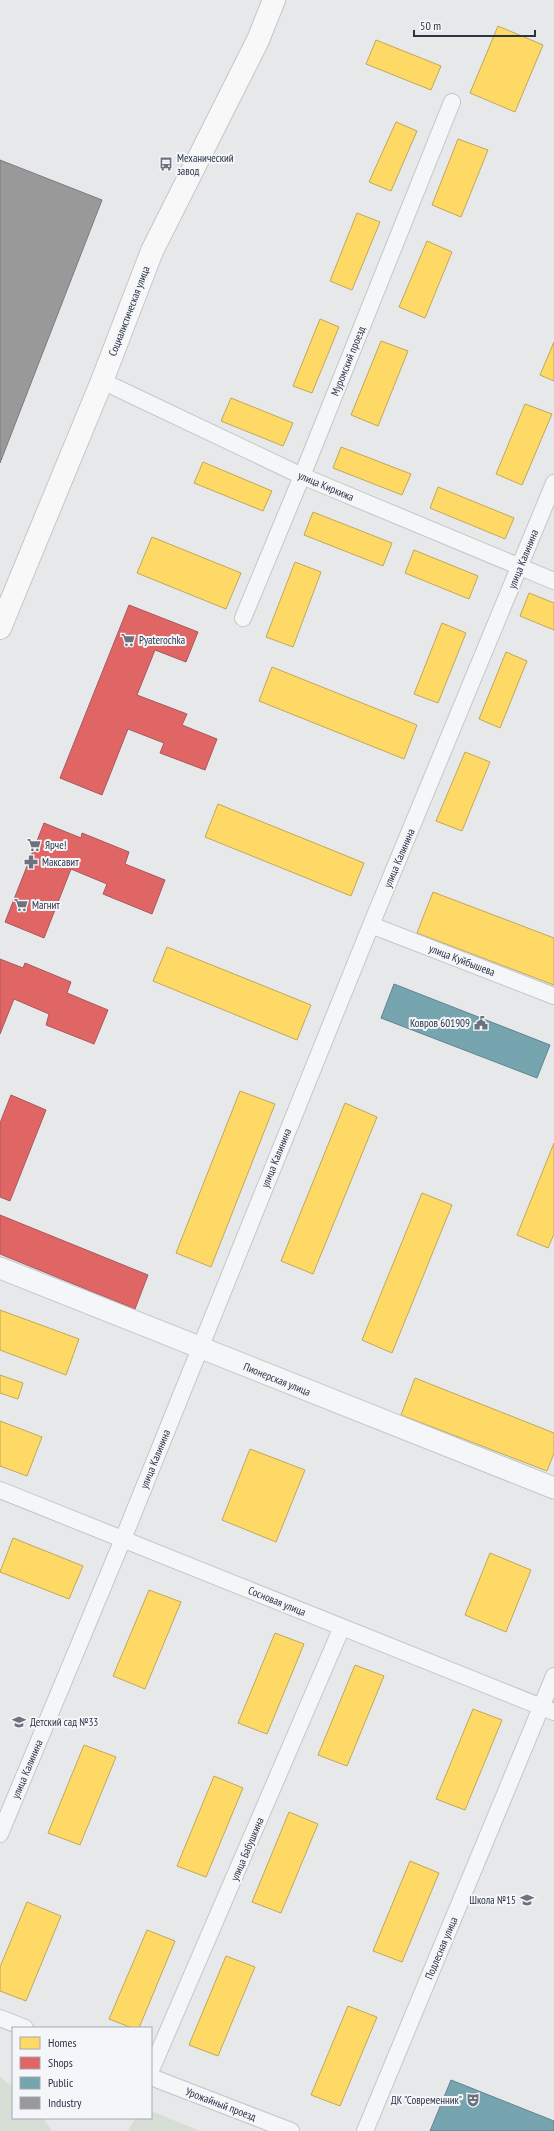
<svg xmlns="http://www.w3.org/2000/svg" width="554" height="2131" font-family="'PT Sans Narrow',sans-serif">
<style>
.green{fill:#d6ded6}
.homes{fill:#ffd966;stroke:#bfa85c}
.shops{fill:#e06666;stroke:#aa575c}
.public{fill:#76a5af;stroke:#60838f}
.industry{fill:#999;stroke:#787b80}
.lines{fill:none;stroke-linecap:round;stroke-linejoin:round}
.minor-casing{stroke:#c4c6c8;stroke-width:18}
.tertiary-casing{stroke:#c4c6c8;stroke-width:23}
.secondary-casing{stroke:#c4c6c8;stroke-width:24}
.minor{stroke:#f5f6f7;stroke-width:16}
.tertiary{stroke:#f5f6f7;stroke-width:21}
.secondary{stroke:#f8f8f8;stroke-width:22}
.labels{text-anchor:middle;stroke-width:4;stroke-linejoin:round;paint-order:stroke}
.poi-label{font-size:11px;fill:#2b3445;stroke:#f4f6f9;text-anchor:start}
.street-label{font-size:11px;fill:#2b3445;stroke:#f4f6f9}
</style>
<rect width="100%" height="100%" fill="#e6e8ea"/>
<path class="green" d="M0,2077L13,2087V2118H43L52,2131H0Z
M151,2111L200,2131H128L135,2118H151Z"/>
<path class="homes" d="M498,26L543,45L515,112L470,93Z
M376,40L441,66L431,90L366,64Z
M396,122L417,131L391,191L369,182Z
M458,139L488,150L461,217L432,205Z
M357,213L380,222L352,290L330,281Z
M427,241L452,252L425,318L399,307Z
M320,319L339,327L312,393L293,386Z
M381,341L408,351L378,426L351,415Z
M554,342V381L540,375Z
M231,398L293,423L283,446L221,421Z
M525,404L552,414L522,485L496,474Z
M341,447L411,474L402,495L333,468Z
M203,462L272,491L263,511L194,483Z
M438,487L514,518L505,539L430,508Z
M313,512L392,543L383,566L304,535Z
M152,537L241,573L226,609L137,573Z
M414,550L478,576L469,599L405,573Z
M295,562L321,572L293,647L266,637Z
M529,593L554,603V630L520,616Z
M442,623L466,633L438,703L414,694Z
M506,652L527,661L500,728L479,719Z
M272,667L417,725L404,759L259,701Z
M465,752L490,762L462,831L436,821Z
M218,804L364,863L351,896L205,837Z
M433,892L554,938V985L417,933Z
M167,947L311,1005L297,1040L153,981Z
M240,1091L275,1104L211,1267L176,1253Z
M345,1103L377,1117L313,1274L281,1261Z
M554,1143V1234L548,1248L517,1235Z
M422,1193L452,1205L392,1353L362,1340Z
M0,1310L79,1339L66,1375L0,1350Z
M0,1375L23,1383L18,1399L0,1393Z
M415,1378L554,1433V1453L547,1471L401,1415Z
M0,1421L42,1437L27,1476L0,1466Z
M250,1449L305,1470L276,1542L222,1520Z
M13,1538L83,1566L69,1599L0,1572Z
M490,1553L531,1570L506,1632L465,1615Z
M149,1590L181,1602L145,1689L113,1676Z
M275,1633L304,1644L267,1734L238,1723Z
M355,1665L384,1676L347,1766L318,1755Z
M473,1709L502,1720L465,1810L436,1799Z
M84,1745L116,1757L80,1845L48,1833Z
M214,1776L243,1788L206,1877L177,1866Z
M289,1812L318,1824L281,1913L252,1902Z
M410,1861L439,1873L402,1962L373,1951Z
M27,1902L61,1916L26,2001L0,1991V1967Z
M147,1930L175,1941L139,2028H132L109,2019Z
M226,1956L255,1967L218,2056L189,2045Z
M348,2006L377,2017L340,2106L311,2095Z"/>
<path class="shops" d="M129,605L198,632L186,662L155,650L137,695L187,714L182,725L217,739L205,770L160,753L164,743L128,729L102,795L60,778Z
M44,823L81,838L82,833L129,852L125,864L165,880L152,914L103,894L107,884L71,869L44,938L5,922Z
M0,959L23,968L25,963L71,982L67,993L108,1010L94,1044L46,1025L49,1014L14,999L0,1034Z
M11,1095L46,1110L10,1201L0,1197V1123Z
M0,1215L148,1275L135,1309L0,1254Z"/>
<path class="public" d="M394,984L550,1045L537,1078L381,1018Z
M451,2080L554,2121V2131H430Z"/>
<path class="industry" d="M0,160L102,200L0,463Z"/>
<g class="lines">
<g class="minor-casing">
<path id="minor" d="M102,381L302,476L554,581
M243,618L302,476L452,102
M371,925L554,996
M0,1490L554,1712
M0,1834L123,1539L371,925L554,483
M0,2018L25,2028
M151,2070L342,1627
M151,2077L291,2131
M365,2131L554,1676"/>
</g>
<g class="tertiary-casing">
<path id="tertiary" d="M0,1268L554,1488"/>
</g>
<g class="secondary-casing">
<path id="secondary" d="M0,628L102,381L152,251L258,40L274,0"/>
</g>
<use href="#minor" class="minor"/>
<use href="#tertiary" class="tertiary"/>
<use href="#secondary" class="secondary"/>
</g>
<defs>
<g id="bus-bare" transform="scale(1.08)"><path d="M-5-6H5V4H4V6H2V4H-2V6H-4V4H-5ZM-3.5-4V0h7V-4ZM-3.5 1.2v1.5H-2V1.2ZM2 1.2v1.5H3.5V1.2Z" fill="#6c737f" stroke="#f4f6f9" stroke-width="2.5" paint-order="stroke"/></g>
<g id="supermarket-bare" transform="scale(1.08)"><path d="M-6-5.5h2.5l.6 2H6L4.5 2H-2.5L-4.4-4H-6ZM-1.5 3.2a1.3 1.3 0 1 0 .1 0ZM3 3.2a1.3 1.3 0 1 0 .1 0Z" fill="#6c737f" stroke="#f4f6f9" stroke-width="2.5" paint-order="stroke"/></g>
<g id="pharmacy-bare" transform="scale(1.08)"><path d="M-2-6h4v4h4v4h-4v4h-4v-4h-4v-4h4Z" fill="#6c737f" stroke="#f4f6f9" stroke-width="2.5" paint-order="stroke"/></g>
<g id="civic-bare" transform="scale(1.08)"><path d="M-.6-6.5H3V-4.5H.6V-3L4-1V1h2V6H-6V1h2V-1L-.6-3ZM-1.2 2.5V6h2.4V2.5Z" fill="#6c737f" stroke="#f4f6f9" stroke-width="2.5" paint-order="stroke"/></g>
<g id="school-bare" transform="scale(1.08)"><path d="M0-5L7-2L0 1L-7-2ZM-4 1L0 2.5L4 1V4Q0 6-4 4Z" fill="#6c737f" stroke="#f4f6f9" stroke-width="2.5" paint-order="stroke"/></g>
<g id="theatre-bare" transform="scale(1.08)"><path d="M-5-5.5Q0-4 5-5.5V0Q5 5 0 6Q-5 5-5 0ZM-3.3-2.5H-1v1.5H-3.3ZM1-2.5H3.3v1.5H1ZM-2.8 1Q0 5.5 2.8 1Z" fill="#6c737f" stroke="#f4f6f9" stroke-width="2.5" paint-order="stroke"/></g>
</defs>
<g fill-rule="evenodd">
<use href="#bus-bare" x="166" y="164"/>
<use href="#supermarket-bare" x="128" y="640"/>
<use href="#supermarket-bare" x="34" y="845"/>
<use href="#pharmacy-bare" x="31" y="862"/>
<use href="#supermarket-bare" x="21" y="905"/>
<use href="#civic-bare" x="481" y="1023"/>
<use href="#school-bare" x="19" y="1722"/>
<use href="#school-bare" x="527" y="1900"/>
<use href="#theatre-bare" x="473" y="2100"/>
</g>
<g class="labels">
<g class="poi-label">
<text x="177" y="162">Механический<tspan x="177" dy="13">завод</tspan></text>
<text x="139" y="644">Pyaterochka</text>
<text x="45" y="849">Ярче!</text>
<text x="42" y="866">Максавит</text>
<text x="32" y="909">Магнит</text>
<text x="470" y="1027" text-anchor="end">Ковров 601909</text>
<text x="30" y="1726">Детский сад №33</text>
<text x="516" y="1904" text-anchor="end">Школа №15</text>
<text x="462" y="2104" text-anchor="end">ДК "Современник"</text>
</g>
<g class="street-label">
<text transform="translate(129 311) rotate(-69)" y="4">Социалистическая улица</text>
<text transform="translate(348 361) rotate(-68)" y="4">Муромский проезд</text>
<text transform="translate(326 486) rotate(23)" y="4">улица Киркижа</text>
<text transform="translate(523 559) rotate(-68)" y="4">улица Калинина</text>
<text transform="translate(399 858) rotate(-67)" y="4">улица Калинина</text>
<text transform="translate(462 960) rotate(21)" y="4">улица Куйбышева</text>
<text transform="translate(276 1158) rotate(-68)" y="4">улица Калинина</text>
<text transform="translate(277 1379) rotate(22)" y="4">Пионерская улица</text>
<text transform="translate(155 1459) rotate(-68)" y="4">улица Калинина</text>
<text transform="translate(277 1601) rotate(22)" y="4">Сосновая улица</text>
<text transform="translate(27 1769) rotate(-67)" y="4">улица Калинина</text>
<text transform="translate(247 1849) rotate(-67)" y="4">улица Бабушкина</text>
<text transform="translate(441 1948) rotate(-67)" y="4">Подлесная улица</text>
<text transform="translate(221 2104) rotate(21)" y="4">Урожайный проезд</text>
</g>
</g>
<rect x="12" y="2027" width="140" height="92" fill="#f4f6f9" stroke="#a4a8b1"/>
<rect x="20" y="2037" width="20" height="12" fill="#ffd966" stroke="#a4a8b1"/>
<text x="48" y="2047" font-size="12" fill="#2b3445">Homes</text>
<rect x="20" y="2057" width="20" height="12" fill="#e06666" stroke="#a4a8b1"/>
<text x="48" y="2067" font-size="12" fill="#2b3445">Shops</text>
<rect x="20" y="2077" width="20" height="12" fill="#76a5af" stroke="#a4a8b1"/>
<text x="48" y="2087" font-size="12" fill="#2b3445">Public</text>
<rect x="20" y="2097" width="20" height="12" fill="#999999" stroke="#a4a8b1"/>
<text x="48" y="2107" font-size="12" fill="#2b3445">Industry</text>
<path d="M414 30v6h121v-6" fill="none" stroke="#2b3445" stroke-width="2"/>
<text x="420" y="30" font-size="12" fill="#2b3445" stroke="#f4f6f9" stroke-width="3" paint-order="stroke">50 m</text>
</svg>
